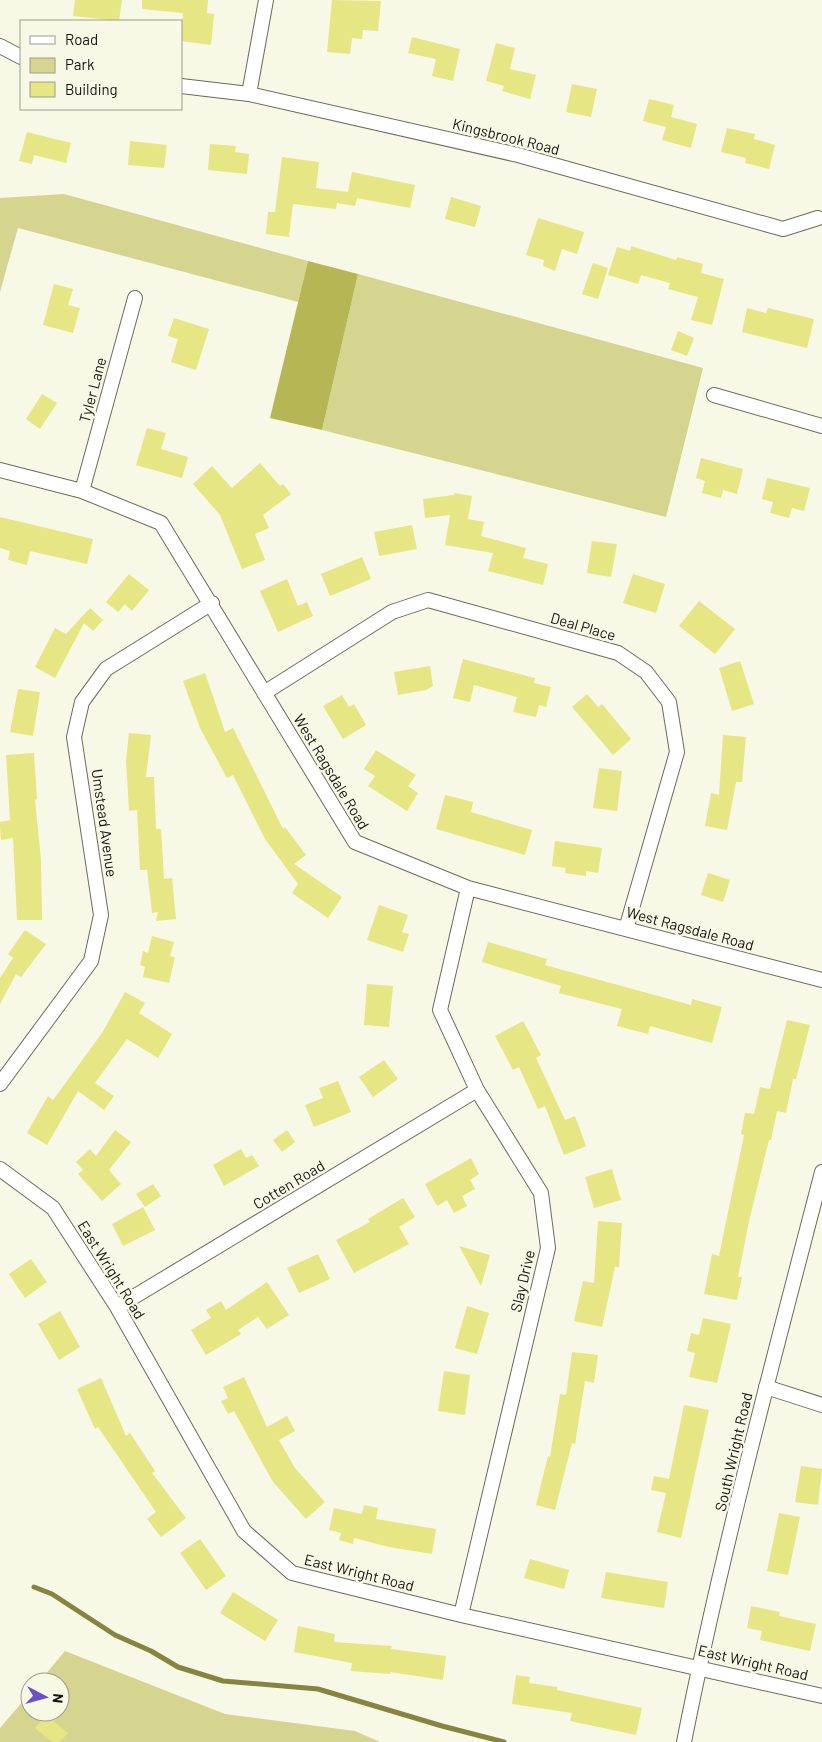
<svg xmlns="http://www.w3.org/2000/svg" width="822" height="1742" font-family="Barlow,sans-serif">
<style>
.green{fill:#d5d590}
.forest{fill:#b7b655}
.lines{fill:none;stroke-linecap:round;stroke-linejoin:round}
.stream{stroke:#868540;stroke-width:5}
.building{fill:#e6e685}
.street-casing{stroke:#6b6c5c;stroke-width:16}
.street{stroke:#fff;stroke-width:14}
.labels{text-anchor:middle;stroke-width:5;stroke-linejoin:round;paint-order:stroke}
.street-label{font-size:15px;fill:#14140e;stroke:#f7f8e6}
</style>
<rect width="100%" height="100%" fill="#f7f8e6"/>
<path class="green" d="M64,194L308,261L298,302L18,228L0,292V198Z
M358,274L703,368L666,517L322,430Z
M65,1651L225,1714L355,1731L380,1742H0V1728L30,1693V1712H60V1682H39Z"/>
<path class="forest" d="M308,261L358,274L322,430L270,418Z"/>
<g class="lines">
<path class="stream" d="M34,1587L52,1594L115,1635L151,1651L178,1667L223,1681L318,1689L442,1726L504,1742"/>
</g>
<path class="building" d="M75,0H122L119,21L73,16Z
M142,0H208L207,13L214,14L211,45L181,41L183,13L142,9Z
M332,0L381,1L378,31L363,30L362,39L352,38L350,54L327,52Z
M412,37L460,49L453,81L432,76L436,59L408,53Z
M496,43L515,48L510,69L536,75L530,99L502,91L504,86L486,81Z
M572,84L597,89L591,117L566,112Z
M649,99L674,105L671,117L697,124L691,148L662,140L666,127L643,121Z
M727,128L755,134L754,139L775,145L769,169L745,163L746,158L721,152Z
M27,132L71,143L66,163L34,155L32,164L19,161Z
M130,141L167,145L164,168L128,165Z
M210,144L236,146L235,152L249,154L247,174L208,170Z
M282,157L319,162L316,188L348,192L352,172L415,185L410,208L357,198L355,206L337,203L336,209L293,204L289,237L266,234L268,212H275Z
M451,197L481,206L475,227L445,219Z
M538,218L584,232L577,254L562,249L555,271L543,266L544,260L526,255Z
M631,246L676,260L677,257L703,264L701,273L724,279L712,325L691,320L698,297L668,289L670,283L641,275L638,284L608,275L617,247L630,251Z
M593,263L608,268L598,299L582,294Z
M54,284L73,289L68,305L80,308L73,333L43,325Z
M747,308L766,313L768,308L814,319L807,348L742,332Z
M174,318L209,329L196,370L171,362L178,339L168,336Z
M678,331L694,338L687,356L671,350Z
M42,394L57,403L40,429L26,419Z
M147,428L166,433L161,449L188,457L182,478L136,465Z
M701,458L743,469L737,494L723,490L721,498L702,493L705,481L696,478Z
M260,463L280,486L283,484L291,494L263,515L269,528L255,534L265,560L242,569L220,515L193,484L212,466L232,488Z
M767,478L810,488L804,511L792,508L789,518L770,513L773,502L762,499Z
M454,493L472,496L468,519L484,522L481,536L526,548L523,558L548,564L543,585L488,571L493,553L445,545L450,515L425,518L423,499L454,495Z
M0,517L93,539L87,564L30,551L27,565L8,560L10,551L0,548Z
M412,525L417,549L379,556L374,532Z
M592,541L617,544L611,577L587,573Z
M362,557L371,579L330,596L321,574Z
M129,574L149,590L132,611L125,604L118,612L106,602Z
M633,574L665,584L656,613L623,603Z
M287,579L298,606L307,602L313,616L278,632L260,591Z
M699,601L735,629L715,654L679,626Z
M90,608L103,620L93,631L84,623L55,678L35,667L55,628L66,634Z
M463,659L535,678L534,683L551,687L546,707L539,705L536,717L513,712L517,697L474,685L470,702L453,698Z
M740,661L754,704L732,711L719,668Z
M430,666L433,686L426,690L398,695L394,672Z
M205,673L225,732L233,728L283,829L285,827L306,855L294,864L342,897L328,918L292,893L298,884L265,839L233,775L227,778L200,728L183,681Z
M18,689L40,692L33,736L10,732Z
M587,694L598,707L602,704L631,739L613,755L572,707Z
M342,695L349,707L354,704L366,725L343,739L323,706Z
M129,733L151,735L146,777H154L156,829H161L164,879L172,878L176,919L156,921L158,912L152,913L147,870H140L137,810L129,811L126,760Z
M723,735L746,737L742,782H736L727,830L705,826L711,793L719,795Z
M376,750L416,775L408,786L418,793L407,811L368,786L375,776L364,769Z
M34,753L37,799L35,800L41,860L42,920H17L13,838L1,840L0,827V822L10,820L6,755Z
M599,768L622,771L617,811L593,808Z
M445,795L473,802L471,812L532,830L525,855L436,829Z
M555,841L602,848L598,873L586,871V876L565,873L566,868L552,866Z
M708,873L730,880L723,902L701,895Z
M379,905L408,915L402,932L409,934L403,952L367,940Z
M25,930L46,944L21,977L16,974L0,1004V978L13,958L8,954Z
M152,936L174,942L170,956L175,957L169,983L143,977L145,967L140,965L143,951L148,953Z
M488,942L547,959L545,965L691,1005L692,999L722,1007L712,1043L650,1026L648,1034L617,1026L622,1009L559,993L561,986L482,962Z
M367,984L393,986L389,1027L364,1025Z
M125,992L145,1003L139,1013L172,1034L158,1058L127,1039L95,1083L114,1096L104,1110L78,1091L47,1145L27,1133L48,1096L53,1100L102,1033Z
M787,1020L810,1025L796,1079H793L786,1113L777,1111L771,1140H769L749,1221L738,1277H742L737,1300L704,1294L712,1254L719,1256L744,1135L741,1134L745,1113L754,1114L760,1087L770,1089Z
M523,1021L541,1055L536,1058L565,1120L575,1116L586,1146L564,1155L545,1106L538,1109L519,1067L513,1070L495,1036Z
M384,1060L398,1079L373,1097L359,1077Z
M338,1081L351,1112L314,1127L305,1105L323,1098L319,1088Z
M115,1130L131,1142L109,1170L121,1184L102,1201L78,1174L83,1170L76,1162L90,1149L96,1156Z
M287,1130L295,1142L282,1152L273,1140Z
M241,1149L246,1158L252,1155L259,1166L224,1186L213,1165Z
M471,1158L479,1174L470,1180L475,1189L462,1196L467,1206L454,1213L447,1200L437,1206L425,1184Z
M612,1169L621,1200L594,1208L585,1177Z
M153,1184L161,1196L145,1207L136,1194Z
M403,1198L415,1217L399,1227L409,1244L354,1273L336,1240L370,1222L368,1219Z
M143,1207L155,1230L123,1246L112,1224Z
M598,1221L622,1223L619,1267H615L602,1327L574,1321L583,1281L594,1283Z
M459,1246L490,1255L481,1286Z
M318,1254L330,1279L299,1293L287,1268Z
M31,1259L47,1282L25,1298L9,1274Z
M267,1282L289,1315L267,1329L258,1317L238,1330L241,1334L206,1355L191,1330L211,1318L206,1310L221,1301L226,1310Z
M467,1306L489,1313L477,1354L455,1348Z
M60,1311L80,1347L59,1360L38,1324Z
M703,1318L731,1324L717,1383L689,1377L695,1353L687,1351L691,1333L699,1335Z
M572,1352L598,1355L594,1383L585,1381L575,1444L572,1443L555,1510L536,1505L548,1456L550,1457L560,1394L566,1395Z
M444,1371L470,1375L465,1415L438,1411Z
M244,1377L267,1427L287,1416L295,1431L279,1440L295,1468L325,1502L306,1519L273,1482L234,1411L228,1414L221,1401L228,1398L223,1387Z
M101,1378L126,1436L130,1433L155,1471L152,1473L186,1518L161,1537L147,1519L156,1512L98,1427L95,1429L77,1389Z
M684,1405L709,1410L681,1538L657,1532L666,1493L651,1490L654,1476L669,1479Z
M801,1466L822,1469L818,1505L795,1502Z
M364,1505L378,1508L376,1519L436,1529L432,1554L389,1547L354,1538L353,1544L339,1540L341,1533L329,1530L334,1508L362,1514Z
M779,1513L800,1517L788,1575L767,1571Z
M200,1539L226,1576L206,1590L180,1553Z
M530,1559L569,1570L564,1589L524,1578Z
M606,1572L668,1582L664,1608L601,1598Z
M233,1592L278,1620L265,1641L220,1613Z
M751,1606L780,1612L779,1616L816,1624L810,1651L760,1640L762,1631L747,1628Z
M298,1626L335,1634L334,1642L392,1646L391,1649L446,1656L443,1680L390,1672V1674L351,1671L352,1663L294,1652Z
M516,1675L530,1677L529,1683L557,1687V1690L642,1708L636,1735L570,1721L572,1713L512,1704Z
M46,1715L68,1733L60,1742H52L35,1728Z"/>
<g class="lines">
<g class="street-casing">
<path id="street" d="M0,46L21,57
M181,86L249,94L518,155L783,229L818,218
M249,94L266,0
M714,395L822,426
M0,470L82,491L161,523L355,842L468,888L822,980
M82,491L135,298
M264,693L392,612L428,600L618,653L646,672L669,702L677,752L626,929
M0,1084L91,961L101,915L74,737L82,702L106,669L212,603
M0,1169L53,1208L117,1307L244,1531L292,1573L461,1615L822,1696
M117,1307L477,1090
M766,1387L822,1405
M461,1615L548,1248L541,1193L477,1090L440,1010L468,888
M684,1742C722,1550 773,1361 822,1172"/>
</g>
<use href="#street" class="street"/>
</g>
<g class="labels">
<g class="street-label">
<text transform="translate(506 137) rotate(14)" y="5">Kingsbrook Road</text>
<text transform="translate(93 390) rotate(-75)" y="5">Tyler Lane</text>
<text transform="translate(583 627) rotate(16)" y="5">Deal Place</text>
<text transform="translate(331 772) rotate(59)" y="5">West Ragsdale Road</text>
<text transform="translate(104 823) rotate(82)" y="5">Umstead Avenue</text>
<text transform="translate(690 929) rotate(15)" y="5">West Ragsdale Road</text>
<text transform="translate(289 1185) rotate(-31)" y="5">Cotten Road</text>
<text transform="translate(111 1270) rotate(58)" y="5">East Wright Road</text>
<text transform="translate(523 1281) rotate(-77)" y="5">Slay Drive</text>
<text transform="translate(734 1452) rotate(-77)" y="5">South Wright Road</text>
<text transform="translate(359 1573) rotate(14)" y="5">East Wright Road</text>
<text transform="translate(753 1663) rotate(13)" y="5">East Wright Road</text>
</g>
</g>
<rect x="20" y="20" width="162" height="90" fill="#f7f8e6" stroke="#9c9d90"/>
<rect x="30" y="36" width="25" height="8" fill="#ffffff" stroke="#9c9d90"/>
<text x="65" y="45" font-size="15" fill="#14140e">Road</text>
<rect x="30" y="58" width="25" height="15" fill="#d5d590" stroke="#9c9d90"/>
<text x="65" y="70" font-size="15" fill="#14140e">Park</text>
<rect x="30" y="82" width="25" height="15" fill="#e6e685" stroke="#9c9d90"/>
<text x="65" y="95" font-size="15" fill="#14140e">Building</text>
<g transform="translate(45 1697) rotate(96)"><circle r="24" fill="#f7f8e6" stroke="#9c9d90"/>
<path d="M0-4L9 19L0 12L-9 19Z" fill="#6a4fc9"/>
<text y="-8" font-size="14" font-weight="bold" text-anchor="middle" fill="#14140e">N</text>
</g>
</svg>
